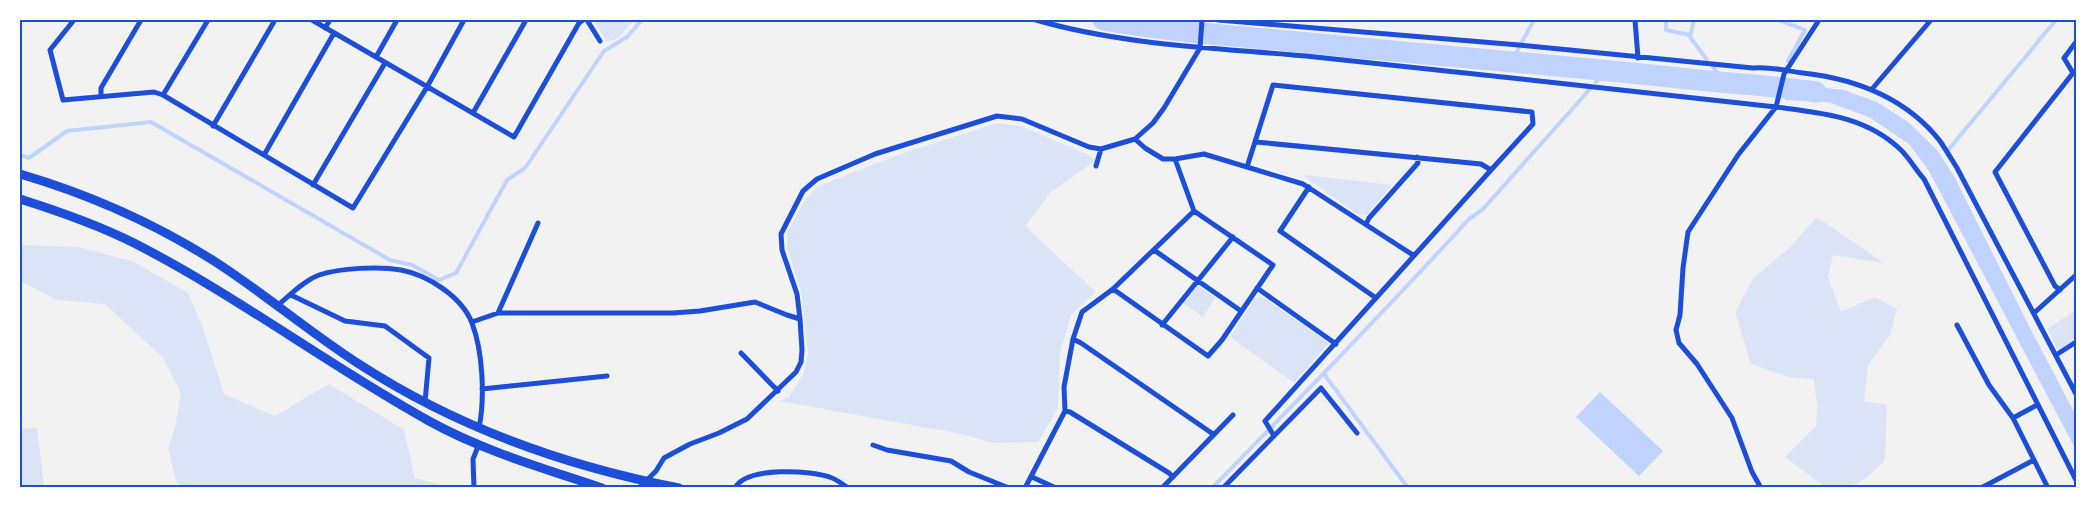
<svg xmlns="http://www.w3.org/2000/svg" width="2096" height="507" font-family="Raleway,sans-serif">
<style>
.green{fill:#dbe4f7}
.water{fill:#bfd3fe}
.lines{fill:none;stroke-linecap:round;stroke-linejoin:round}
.stream{stroke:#bfd3fe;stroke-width:4}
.river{stroke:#bfd3fe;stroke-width:21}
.minor{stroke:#1d4ed8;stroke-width:5}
.trunk{stroke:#1d4ed8;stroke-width:9}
.neatline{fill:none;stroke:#1d4ed8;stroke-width:2}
</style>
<rect width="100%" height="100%" fill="#f2f2f2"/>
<path class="green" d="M594,20H634L618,38L607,42Z
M997,123L1021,126L1087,154L1095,161L1051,192L1025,226L1096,292L1071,315L1060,353L1058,408L1038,442L992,443L962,434L780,401L789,397L804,373L808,353L801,292L787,247V233L805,200L818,186L906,152Z
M1305,175L1392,185L1367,215H1359L1304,177Z
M1817,217L1884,263L1833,255L1828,277L1841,312L1875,297L1897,309L1890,335L1868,365L1864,401L1887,405L1885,460C1871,474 1850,495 1828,488C1822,486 1793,462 1785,457L1816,426L1817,406L1814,379L1788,377L1751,364L1735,312L1753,279L1790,247Z
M20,245L79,247L134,262L188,293L203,328L224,394L275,416L329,384L404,430L415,478L449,487H178L168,449L175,428L181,393L163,358L105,304L57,300L20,281Z
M1198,285L1215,298L1203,317L1183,303Z
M1261,296L1329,343L1294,383L1230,337L1255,298Z
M2076,310V339L2058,350L2047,329Z
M37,428L44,487H20V429Z"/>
<path class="water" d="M1790,84L1844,90L1877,102L1908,122L1938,151L1955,178L2029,326L2076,416V450L1929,171L1909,144L1869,117L1828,102L1785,100Z
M1600,392L1663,451L1639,476L1576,417Z"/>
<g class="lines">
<path class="stream" d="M1666,20V30L1690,35
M1694,20L1690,37L1707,60
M1779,20L1805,30L1788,61
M1522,42L1534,20
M1512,60L1519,48
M1713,67L1725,83
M1596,82L1607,70
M1949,149L2056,20
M20,155L29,158L67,131L151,122L390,260L412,265L439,280L456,273L507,180L525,168L604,51L627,37L642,20
M1324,374L1408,488
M1212,488C1299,399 1385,311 1469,219L1482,210L1590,89"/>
<path class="river" d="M1103,20C1164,31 1226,35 1288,41C1425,55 1562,65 1698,80C1738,84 1777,86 1816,92"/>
<path class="minor" d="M74,20L50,50L63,100L154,92L163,95L353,208L427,87L464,20
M312,20L514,137L579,23L583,20
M587,20L600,41
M1036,20C1126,46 1222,48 1315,57C1469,73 1622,90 1776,107C1821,113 1866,116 1901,150C1909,158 1916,170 1924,179L2076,480
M1218,20L1519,45L1753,68C1770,66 1786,71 1803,73C1856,79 1906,98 1940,141C1946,150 1952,160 1957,168L2076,394
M1635,20L1638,58
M325,28L330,20
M376,57L397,20
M1872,89L1931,20
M101,95V88L141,20
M163,95L208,20
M473,113L526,20
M213,126L275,20
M1135,139L1145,148L1163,159H1175L1204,154L1303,184L1413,255
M264,155L334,33
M1096,166L1101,149
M1247,167L1273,85L1532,112L1533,124L1491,170L1481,164L1256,142
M313,185L385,63
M1309,187L1280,231L1376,298L1491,170
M1366,224L1369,218L1418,163L1417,157
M1154,250L1241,311
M1257,288L1336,344
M1113,289L1208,356L1222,340L1273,265L1194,211L1175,159
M2060,290L2055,286L1995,172L2073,73L2064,58L2076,42
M291,295L345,321L385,326L429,358L425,402
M278,305C290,295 305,280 319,275C340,268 379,266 401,270C428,275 462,297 472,323C483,352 485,398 479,428
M498,313L538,223
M2034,313L2076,275
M472,322L498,313H673L700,311L755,302L787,315L800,319
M1162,325L1233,237
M1957,325L1989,385L2013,418L2048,488
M1073,339L1081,343L1213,434
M741,353L778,391
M2056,355L2076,342
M482,389L607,376
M1065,411L1070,412L1169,473L1173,477
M2013,418L2037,405
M1274,436L1265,421L1376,298
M873,445L887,450L951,461L969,472L1009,488
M1032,477L1056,488
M474,488L473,459L479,444
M639,488L656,471L664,458L690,444L719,433L747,419L796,372L801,362L802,350L800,319L797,294L782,250L781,234L803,191L817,179L875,154L997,116L1022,119L1089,147L1101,149L1135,139L1153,123L1164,108L1200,48L1202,20
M735,488C746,466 812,470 832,478C838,480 843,485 848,488
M1025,488L1065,411L1064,387L1073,339L1082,312L1113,289L1194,211
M1162,488L1233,415
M1223,488L1321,388L1357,433
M1761,488L1752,472L1732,418L1697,364L1679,343L1676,330L1680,315L1683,268L1688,232L1738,155L1776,107L1784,74L1819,20
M1981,488L2034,460"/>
<path class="trunk" d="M20,174C88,194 154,223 214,261C264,293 309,332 359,364C456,427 565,466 679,488
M20,199C58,211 98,225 134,243C236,295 328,365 429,421C483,451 543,468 602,488"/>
</g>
<rect width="2096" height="507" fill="none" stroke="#ffffff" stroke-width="42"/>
<rect x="21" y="21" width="2054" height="465" class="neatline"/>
</svg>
